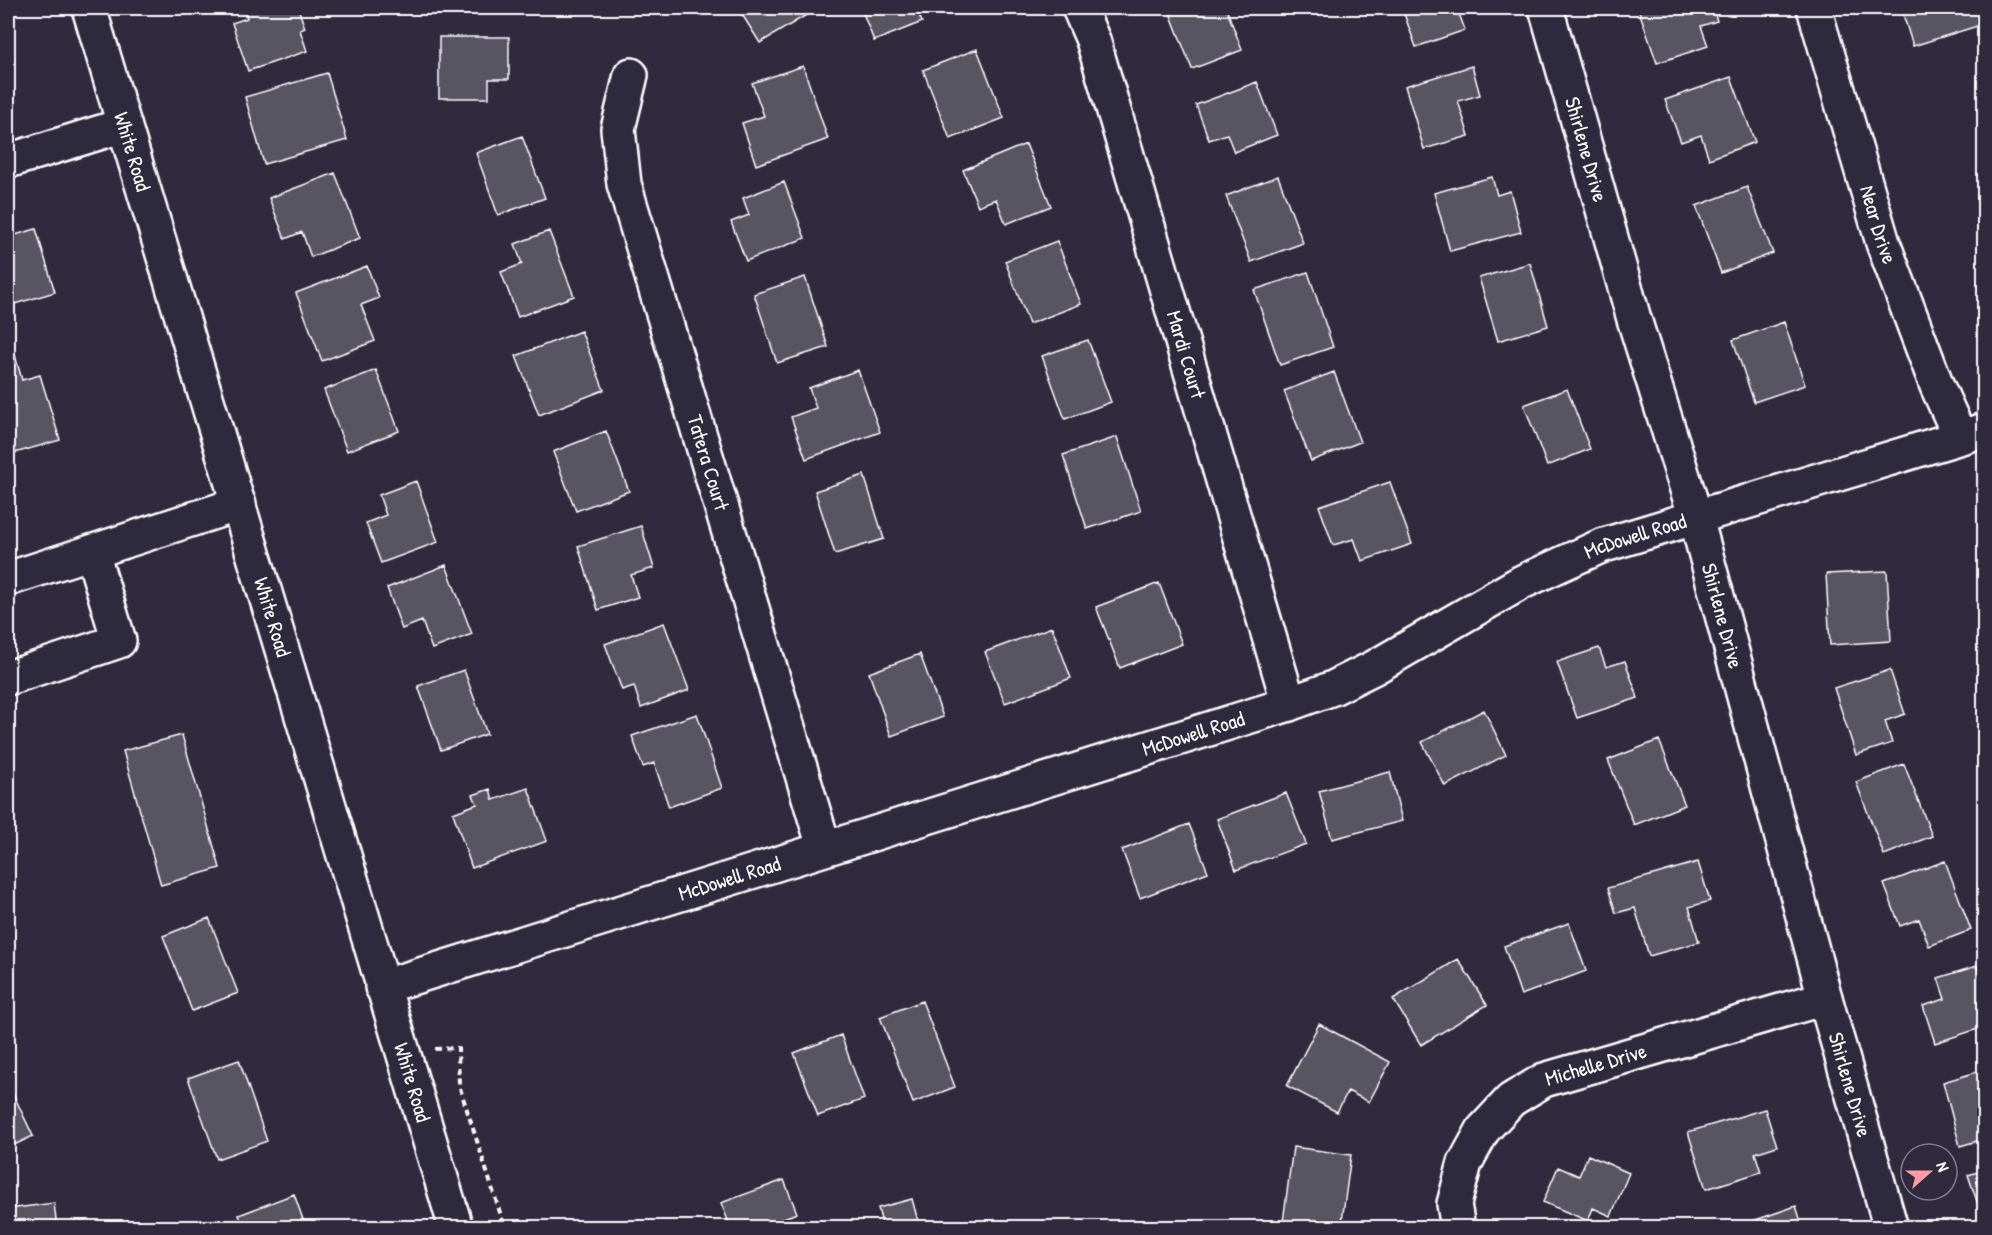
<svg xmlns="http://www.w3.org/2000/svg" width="1992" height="1235" font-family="'Patrick Hand',sans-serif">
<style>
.building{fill:#595564;stroke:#fff;stroke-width:1.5}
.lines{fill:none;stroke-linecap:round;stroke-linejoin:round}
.minor-casing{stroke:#fff;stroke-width:38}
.path{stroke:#fff;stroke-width:4;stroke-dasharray:6 4.5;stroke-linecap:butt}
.minor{stroke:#2f2a3d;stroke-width:33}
.labels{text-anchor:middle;stroke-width:5;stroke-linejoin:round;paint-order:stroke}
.street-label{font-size:21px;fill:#fff;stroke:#2f2a3d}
</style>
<rect width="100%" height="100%" fill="#2f2a3d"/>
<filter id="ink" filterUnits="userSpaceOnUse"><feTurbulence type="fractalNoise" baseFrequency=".0167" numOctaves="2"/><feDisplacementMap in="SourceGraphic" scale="12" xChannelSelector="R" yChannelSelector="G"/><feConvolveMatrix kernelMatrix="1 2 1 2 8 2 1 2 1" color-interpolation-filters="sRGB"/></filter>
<g filter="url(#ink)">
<path class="building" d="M244,8H298L305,28L300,30L307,51L248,71L232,23L247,18Z
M738,8H804L808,14L760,43Z
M861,8H916L922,22L874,41Z
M1168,8H1226L1242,50L1192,69Z
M1402,8H1457L1465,30L1416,47Z
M1638,8H1713L1717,21L1701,26L1708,46L1657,63Z
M1901,8H1984V24L1913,46Z
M439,37H509V79H489V98H439Z
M977,49L1004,118L950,139L923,70Z
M803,66L828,139L756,165L742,123L764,116L752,83Z
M1472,66L1480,95L1458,101L1469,136L1424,149L1405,86Z
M327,73L347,140L264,164L245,97Z
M1731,77L1755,142L1709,159L1701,135L1681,142L1665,100Z
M1257,82L1277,135L1234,152L1227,134L1209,140L1196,105Z
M522,136L545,198L498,215L476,153Z
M1026,144L1051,206L1006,224L996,199L978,206L963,170Z
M335,173L360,238L311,257L302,232L285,239L269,198Z
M1278,176L1303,243L1251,262L1226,196Z
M1492,177L1497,195L1510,191L1521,232L1450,251L1434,193Z
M784,182L805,238L746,261L731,222L749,215L743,198Z
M1747,187L1773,253L1721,273L1696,206Z
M36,229L55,292L8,306V237Z
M549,231L574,296L518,317L501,272L522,264L515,244Z
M1057,241L1081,304L1029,324L1005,261Z
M1530,263L1548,326L1498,341L1479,278Z
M367,266L379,298L361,305L375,341L322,361L296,293Z
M1308,272L1333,347L1280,365L1254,290Z
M805,277L828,347L777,363L754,294Z
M1784,322L1805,385L1754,402L1733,340Z
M8,330L22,380L40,375L60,440L8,455Z
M581,331L604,390L539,415L516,356Z
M1088,340L1111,402L1065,419L1042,356Z
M376,370L399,431L347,451L324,390Z
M858,370L880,432L806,459L791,417L816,408L809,388Z
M1334,372L1360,442L1311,461L1284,391Z
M1567,389L1590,449L1547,466L1524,405Z
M606,431L629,491L576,511L553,452Z
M1117,437L1141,511L1087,529L1063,455Z
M864,475L884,539L835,554L815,491Z
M416,481L438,542L381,563L366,523L386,515L379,495Z
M1390,482L1412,544L1362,561L1354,539L1333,545L1319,506Z
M641,526L654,568L631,575L638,597L598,610L578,546Z
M446,565L472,634L432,649L422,621L402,629L387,588Z
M1887,571L1891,641L1830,645L1826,574Z
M1159,583L1182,644L1120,668L1096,607Z
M664,623L689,690L641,708L634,686L622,690L605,644Z
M1052,627L1071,678L1005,703L985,652Z
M1599,648L1606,667L1625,661L1638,698L1577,718L1557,662Z
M920,654L943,717L891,736L869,673Z
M464,670L487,734L441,750L418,686Z
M1890,670L1905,714L1885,721L1892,743L1856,755L1834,688Z
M1484,710L1506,755L1445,786L1422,742Z
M697,714L722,788L669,807L654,763L643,767L632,736Z
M182,735L220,868L161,885L123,751Z
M1659,740L1685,805L1634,825L1608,760Z
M1904,764L1932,836L1884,855L1856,782Z
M1390,772L1402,821L1332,839L1319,791Z
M528,788L547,841L472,868L453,813L477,804L473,795L490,789L493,800Z
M1286,793L1306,844L1236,870L1217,819Z
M1189,824L1208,872L1140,898L1122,850Z
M1945,861L1971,930L1929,946L1919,919L1900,926L1884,884Z
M1698,862L1710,901L1689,907L1699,942L1649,956L1635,908L1616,913L1608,888Z
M209,918L238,993L192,1011L163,936Z
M1569,923L1586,971L1521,995L1504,946Z
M1458,959L1487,1005L1421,1045L1393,999Z
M1977,966L1984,990V1027L1935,1043L1923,1006L1945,999L1938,978Z
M922,1001L955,1087L913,1103L880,1017Z
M1319,1024L1390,1062L1369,1102L1348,1091L1337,1112L1287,1086Z
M841,1035L864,1099L818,1116L794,1053Z
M239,1060L267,1141L217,1159L188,1078Z
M1984,1070V1139L1960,1146L1943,1082Z
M8,1083L33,1136L8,1148Z
M1765,1109L1777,1146L1755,1153L1761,1172L1706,1189L1688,1132Z
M1293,1147L1351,1155L1341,1228L1283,1222Z
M1588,1155L1629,1173L1611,1216L1593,1208L1588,1221L1543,1202L1558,1167L1579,1176Z
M1984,1170V1209L1980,1210L1968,1175Z
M784,1180L797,1213L765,1225L766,1228H731L721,1203Z
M294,1194L306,1228H243L239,1215Z
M912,1199L920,1228H883L878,1208Z
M54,1203L57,1228H8V1209Z
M1796,1206L1803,1228H1746L1744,1224Z"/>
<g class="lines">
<g class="minor-casing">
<g id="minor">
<path id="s1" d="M89,8L456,1228"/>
<path id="s2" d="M1079,8L1093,40L1289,704"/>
<path id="s3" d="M1546,8L1634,319L1696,518L1825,998L1891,1228"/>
<path id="s4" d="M1814,8L1883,243L1937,386L1960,437"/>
<path id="s5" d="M631,75L618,129L624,184L824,847"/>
<path d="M8,161L124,125"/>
<path d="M8,579L239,504"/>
<path d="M8,678L119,641L92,552"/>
<path id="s6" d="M382,987L1289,704L1333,688L1375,667L1522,582L1601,546L1984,430"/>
<path id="s7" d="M1458,1228L1454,1204L1465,1163L1483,1130L1511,1100L1544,1080L1825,998"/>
</g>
</g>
<path class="path" d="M435,1049L458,1048L459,1085L505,1228"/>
<use href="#minor" class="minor"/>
</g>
</g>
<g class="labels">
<g class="street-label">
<text dy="7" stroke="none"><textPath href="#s3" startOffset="147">Shirlene Drive</textPath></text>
<text dy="7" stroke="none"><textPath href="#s1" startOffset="150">White Road</textPath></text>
<text dy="7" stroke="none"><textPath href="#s4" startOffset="226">Near Drive</textPath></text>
<text dy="7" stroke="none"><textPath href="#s2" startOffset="363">Mardi Court</textPath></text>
<text dy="7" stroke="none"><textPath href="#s5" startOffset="402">Tatera Court</textPath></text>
<text dy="7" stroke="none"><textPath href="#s6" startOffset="1336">McDowell Road</textPath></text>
<text dy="7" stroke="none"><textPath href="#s3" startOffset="633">Shirlene Drive</textPath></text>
<text dy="7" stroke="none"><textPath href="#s1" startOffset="636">White Road</textPath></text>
<text dy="7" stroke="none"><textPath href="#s6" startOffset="850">McDowell Road</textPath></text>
<text dy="7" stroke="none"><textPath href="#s6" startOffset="364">McDowell Road</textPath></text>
<text dy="7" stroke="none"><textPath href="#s7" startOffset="238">Michelle Drive</textPath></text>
<text dy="7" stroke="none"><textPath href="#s1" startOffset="1122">White Road</textPath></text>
<text dy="7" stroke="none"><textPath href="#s3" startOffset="1119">Shirlene Drive</textPath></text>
</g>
</g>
<rect width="1992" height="1235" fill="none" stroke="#2f2a3d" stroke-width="30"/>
<rect x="15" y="15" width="1962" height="1205" fill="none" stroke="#fff" stroke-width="2" filter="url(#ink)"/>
<g transform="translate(1929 1172) rotate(69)"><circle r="28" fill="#2f2a3d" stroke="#827f8b" stroke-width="1.5"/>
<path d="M0-4.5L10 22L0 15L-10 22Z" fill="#ff9aa2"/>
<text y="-9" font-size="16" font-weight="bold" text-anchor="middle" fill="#ffffff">N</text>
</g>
</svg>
